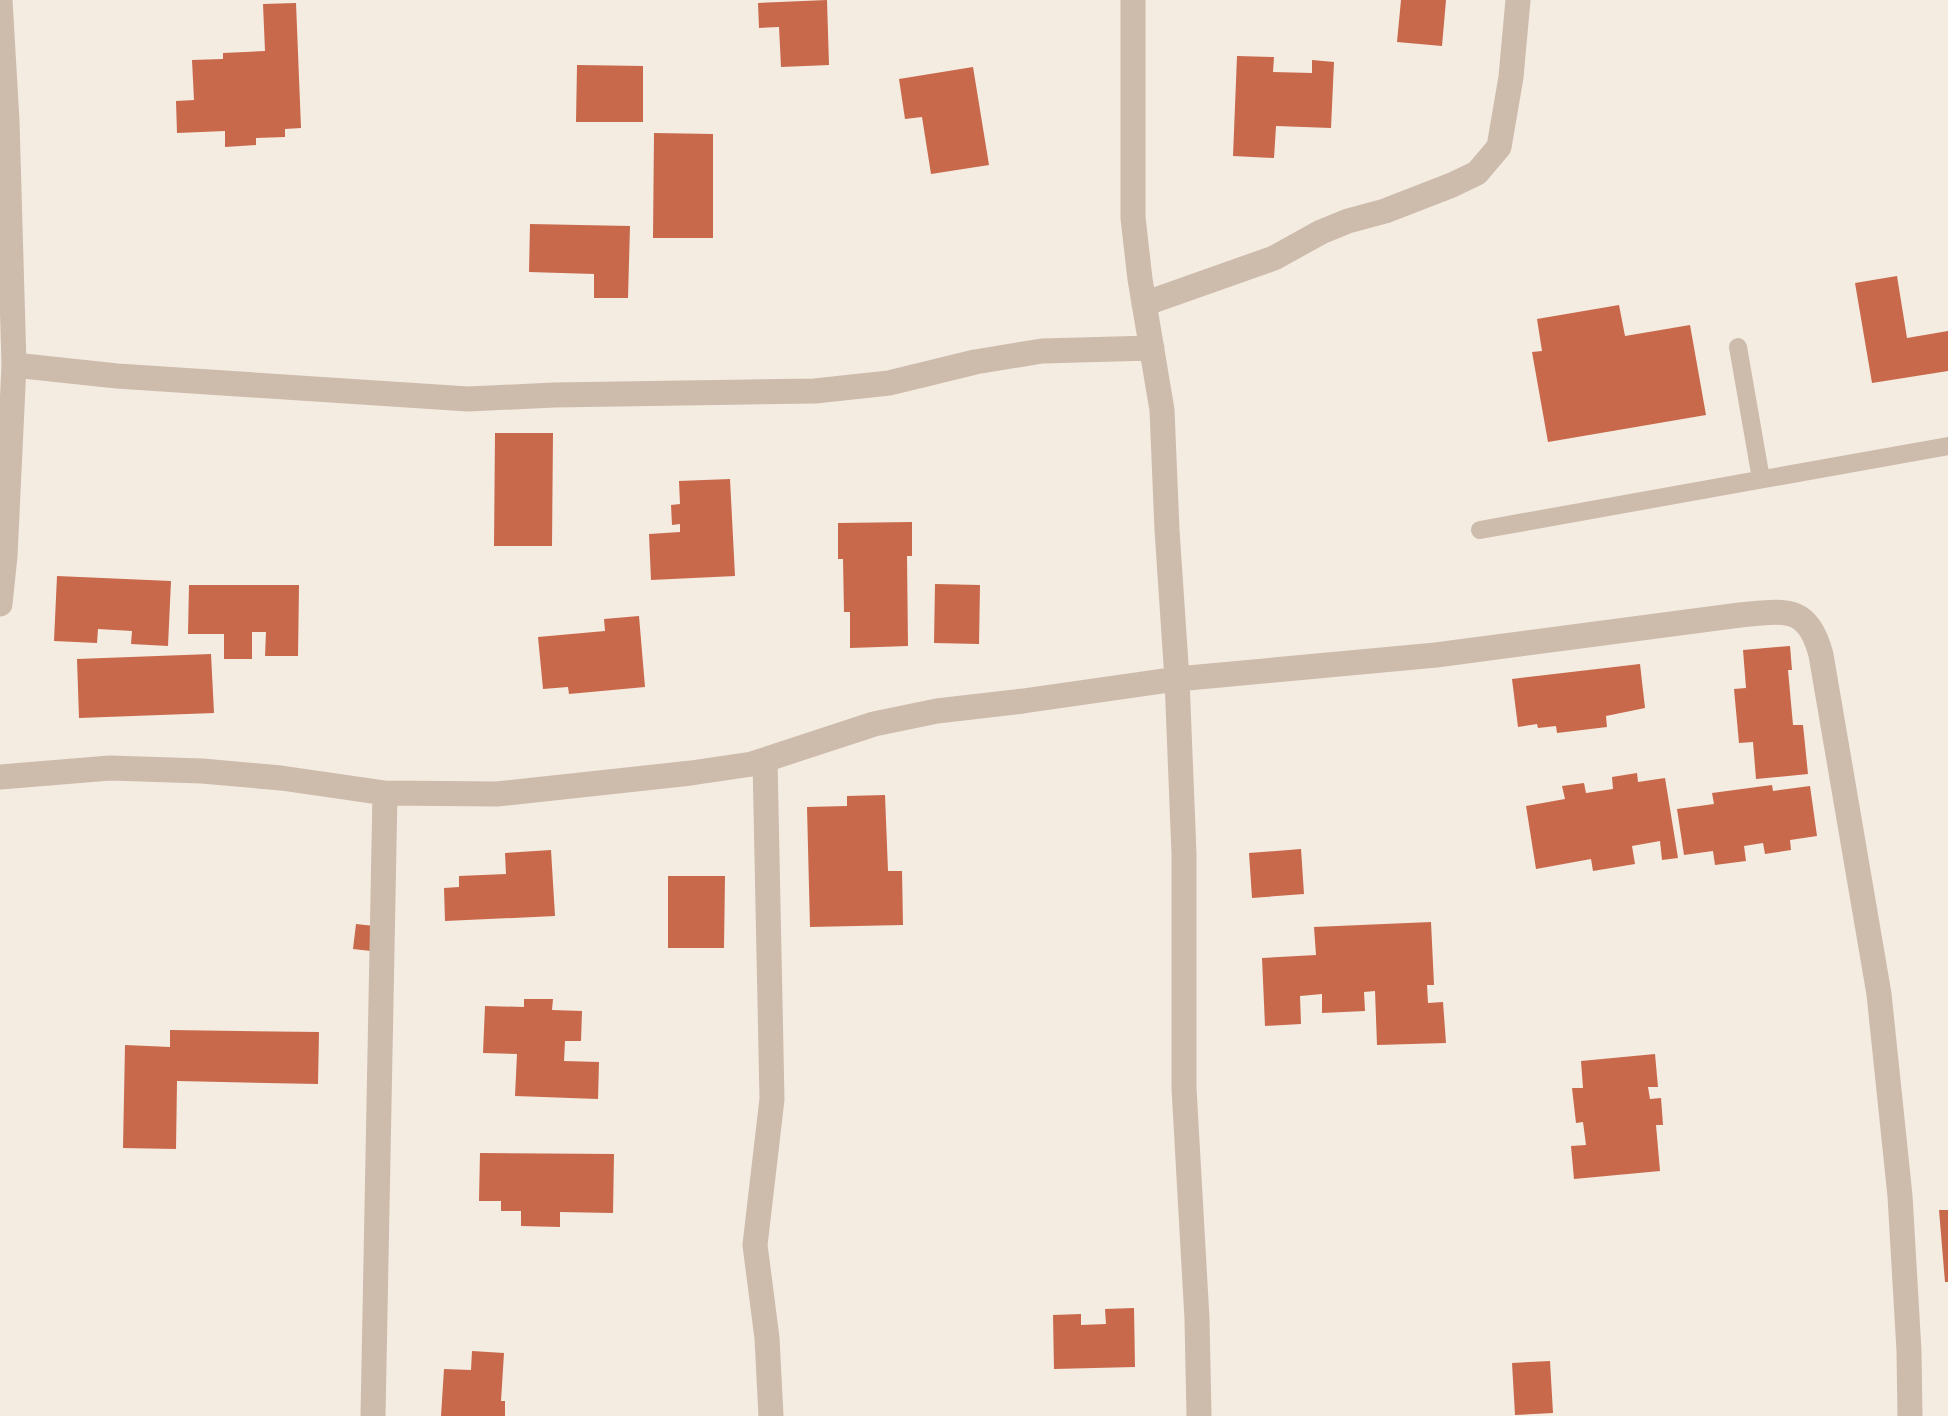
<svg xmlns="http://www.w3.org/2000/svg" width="1948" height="1416" font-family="'Space Grotesk',sans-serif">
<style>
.building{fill:#c8694b}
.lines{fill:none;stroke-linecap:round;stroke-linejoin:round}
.lane{stroke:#cdbbac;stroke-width:18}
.street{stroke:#cdbbac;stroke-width:25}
</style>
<rect width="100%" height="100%" fill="#f4ebe1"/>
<path class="building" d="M827,0L829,65L781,67L779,27L759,28L758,3Z
M1401,0H1446L1442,46L1397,42Z
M296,3L301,128L285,129V137L256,138V145L225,147V131L177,133L176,101L194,100L192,60L223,59V53L265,51L263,4Z
M1237,56L1274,57L1273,72L1312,73V60L1334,62L1331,128L1276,126L1274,158L1233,156Z
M577,65L643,66V122H576Z
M973,67L989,165L931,174L922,117L905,119L899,79Z
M654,133L713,134V238H653Z
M530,224L630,226L628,298H594V274L529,272Z
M1897,276L1907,338L1948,331V371L1872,383L1855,283Z
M1619,305L1625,336L1690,325L1706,415L1548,442L1532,352L1542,351L1537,319Z
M495,433H553L552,546H494Z
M730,479L735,576L651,580L649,534L680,532V524L672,525L671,505L680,504L679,481Z
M912,522V556H907L908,646L850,648V612H844L843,559H838V523Z
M57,576L171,581L168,646L131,644L132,631L98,629L97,643L54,641Z
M935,584L980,585L979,644L934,643Z
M189,585H299L298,656H265L266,632H252V659H224V634H188Z
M639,616L645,687L569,694L568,687L543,689L538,637L605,631L604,619Z
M1790,646L1792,670H1788L1793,725H1803L1808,774L1756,779L1753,742L1739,743L1734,689L1746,688L1743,650Z
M211,654L214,713L79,718L77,659Z
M1640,664L1645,708L1606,716L1607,727L1557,733L1556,726L1538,728L1537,724L1518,727L1512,679Z
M1637,773L1638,782L1665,778L1678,858L1662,860L1660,841L1632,846L1635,864L1593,871L1591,859L1536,869L1526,806L1565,799L1562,786L1584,783L1586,793L1613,789L1612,777Z
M1772,785L1773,791L1810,786L1817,836L1790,840L1791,850L1765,854L1763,843L1744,846L1746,861L1715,865L1713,851L1684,855L1677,809L1714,804L1712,793Z
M885,795L888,871H902L903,925L810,927L807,807L847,806V796Z
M1301,849L1304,894L1252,898L1249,853Z
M551,850L555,916L445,921L444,888L459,887V876L506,874L505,853Z
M668,876H725L724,948H668Z
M1431,922L1434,985H1427L1428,1003L1443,1002L1446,1043L1377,1045L1375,991L1364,992L1365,1011L1322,1013V994L1300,996L1301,1024L1265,1026L1262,958L1316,955L1314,927Z
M356,924L374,926L371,951L353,949Z
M524,999H553L552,1010L582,1011L581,1041H565L564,1061L599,1062L598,1099L515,1096L517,1054L483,1053L485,1006L524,1007Z
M170,1030L319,1032L318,1084L177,1081L176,1149L123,1148L125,1045L170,1047Z
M1655,1054L1658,1087H1648L1650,1099L1661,1098L1663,1125H1656L1660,1171L1574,1179L1571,1146L1586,1145L1583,1122L1576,1123L1572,1088H1583L1581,1061Z
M480,1153L614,1154L613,1213L560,1212V1227L521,1226V1211H501V1201H479Z
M1939,1210H1948V1282H1945Z
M1134,1308L1135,1367L1054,1369L1053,1315L1081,1314V1325L1106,1324L1105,1309Z
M472,1351L504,1353L501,1401H505V1416H441L444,1369L471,1370Z
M1550,1361L1553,1413L1515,1415L1512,1363Z"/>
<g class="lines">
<path class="lane" d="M1738,347L1761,479
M1480,530L1948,446"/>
<path class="street" d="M1133,0V218L1140,279L1162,410L1167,530L1177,679L1184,854V1088L1197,1319L1199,1416
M1144,304L1274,258L1321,232L1348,221L1385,211L1452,185L1477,173L1499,147L1511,77L1518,0
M14,365L117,376L468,399L554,395L815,391L889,383L975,362L1042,351L1152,348
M0,604L5,556L14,365L7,121L0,0
M765,760L772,1099L755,1245L767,1338L771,1416
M0,777L110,768L202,771L281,778L385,793L497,794L691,773L752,764L874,724L937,711L1023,701L1177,679L1436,655L1740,615C1784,611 1808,604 1821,655L1879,994L1900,1196L1909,1351L1910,1416
M373,1416L385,793"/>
</g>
</svg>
